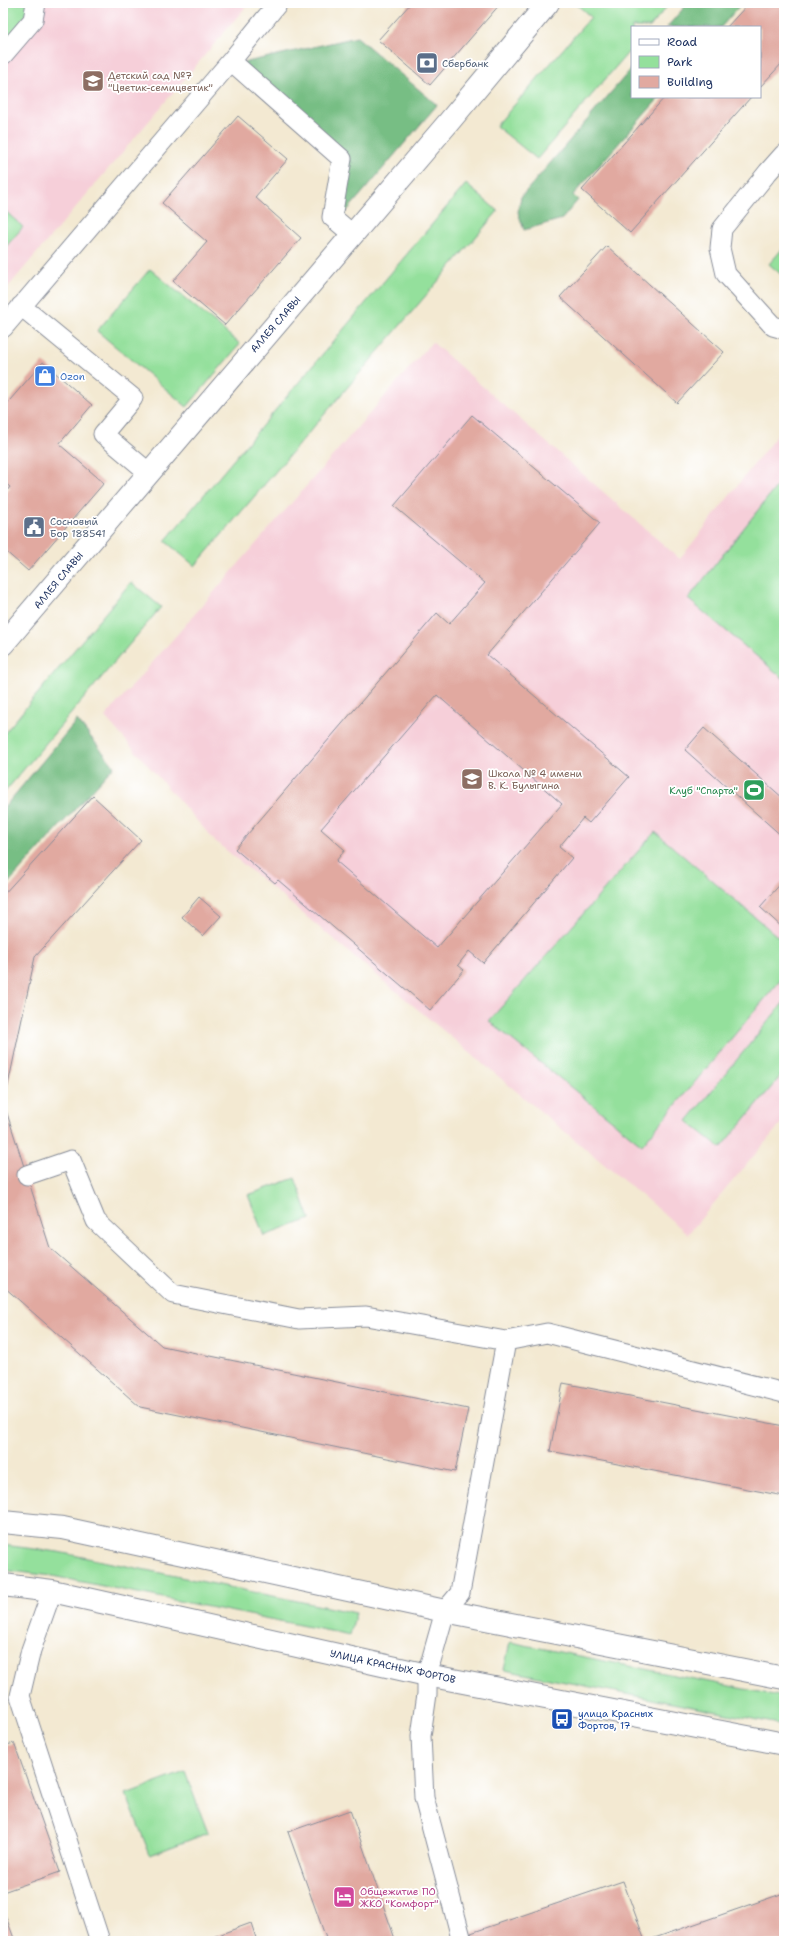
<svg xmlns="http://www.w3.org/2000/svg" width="787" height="1944" font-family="'Shantell Sans',sans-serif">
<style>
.built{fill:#f6cfd9}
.green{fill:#94e09c;stroke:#58887d}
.forest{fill:#77be84;stroke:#497671}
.building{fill:#e1a9a0;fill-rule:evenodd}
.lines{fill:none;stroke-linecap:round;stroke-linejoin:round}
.service-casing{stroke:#878c98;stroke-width:21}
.minor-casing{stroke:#878c98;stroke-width:24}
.tertiary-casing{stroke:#878c98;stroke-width:24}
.service{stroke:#fff;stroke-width:19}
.minor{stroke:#fff;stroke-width:22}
.tertiary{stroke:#fff;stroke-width:22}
.labels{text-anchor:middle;stroke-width:3.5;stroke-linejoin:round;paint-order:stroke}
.service-label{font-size:10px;fill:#4e5e75;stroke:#fff;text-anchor:start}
.education-label{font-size:10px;fill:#785e54;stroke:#fff;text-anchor:start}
.street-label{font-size:10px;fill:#1b2f5e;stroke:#fff}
.shop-label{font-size:10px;fill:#366cbe;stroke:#fff;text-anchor:start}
.leisure-label{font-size:10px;fill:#27864d;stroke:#fff;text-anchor:end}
.transit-label{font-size:10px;fill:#164399;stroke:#fff;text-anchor:start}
.hotel-label{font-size:10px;fill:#b23c85;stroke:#fff;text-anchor:start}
</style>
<rect width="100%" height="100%" fill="#fff"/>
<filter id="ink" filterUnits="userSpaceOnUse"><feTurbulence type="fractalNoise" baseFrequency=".025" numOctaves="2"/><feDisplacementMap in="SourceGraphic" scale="8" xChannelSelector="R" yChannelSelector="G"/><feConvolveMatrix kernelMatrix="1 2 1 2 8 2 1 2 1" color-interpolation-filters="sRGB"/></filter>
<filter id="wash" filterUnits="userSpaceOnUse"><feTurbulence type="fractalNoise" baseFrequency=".012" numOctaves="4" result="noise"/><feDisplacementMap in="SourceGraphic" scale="16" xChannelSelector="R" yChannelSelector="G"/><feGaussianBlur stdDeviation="0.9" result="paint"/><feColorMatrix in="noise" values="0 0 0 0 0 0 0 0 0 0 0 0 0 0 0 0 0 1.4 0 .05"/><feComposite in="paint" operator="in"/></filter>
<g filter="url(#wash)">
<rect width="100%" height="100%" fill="#f3e9d2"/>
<path class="built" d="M3,3H249L3,293Z
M432,342L680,559L784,426V1120L688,1234L214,840L105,717Z"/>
<path class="green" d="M3,3H33L3,50Z
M575,3H670L650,27H632V48L537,159L496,126L591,17Z
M466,184L498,211L195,566L165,541Z
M3,209L23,227L3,250Z
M784,247V277L769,264Z
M150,269L240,344L187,407L97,331Z
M784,477V679L688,599Z
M131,582L161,607L3,794V735Z
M655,832L784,942V976L642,1145L489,1021Z
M784,1002V1072L721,1148L687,1121Z
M295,1178L310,1219L264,1236L248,1195Z
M3,1545L58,1552L356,1613L350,1635L52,1576L3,1570Z
M510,1642L784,1697V1725L504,1670Z
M185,1772L208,1833L150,1855L126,1794Z"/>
<path class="forest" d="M688,3H742L721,27H667Z
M357,37L437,105L340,219L344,158L238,64Z
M632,68V97H660L573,195L578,200L562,219L524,230L518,212L521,197Z
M77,720L114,766L3,889V809Z"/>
<g id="blocks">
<path class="building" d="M411,3H501L430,85L378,40Z
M749,3H784V61L760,87V27H727Z
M665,97H751L630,233L582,190Z
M238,116L288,159L255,197L301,238L225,325L173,281L207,242L162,203Z
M607,246L724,352L677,403L560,297Z
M43,362L92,405L59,444L104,483L28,571L3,549V496L10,487L3,481V408Z
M472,415L600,523L487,655L629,777L589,823L583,818L559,847L572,858L483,963L469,951L458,965L464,970L430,1010L278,880L275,883L235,849L437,613L449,624L485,583L394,506ZM437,695L562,804L437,948L336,861L345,850L321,829Z
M704,728L784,799V838L685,750Z
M93,796L141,840L35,957L4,1104L50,1248L162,1346L468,1409L455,1472L140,1407L3,1286V895Z
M784,880V929L760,907Z
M199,897L221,916L203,936L182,917Z
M563,1383L784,1426V1496L550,1451Z
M14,1743L60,1872L3,1892V1746Z
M350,1810L395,1939L391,1941H327L288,1832Z
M623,1881L645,1941H474L471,1933Z
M784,1893V1941H646Z
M3,1909L15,1941H3Z
M251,1923L257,1941H202Z"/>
</g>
</g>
<g filter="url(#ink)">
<use href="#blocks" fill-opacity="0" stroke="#878c98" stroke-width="1"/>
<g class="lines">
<g class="service-casing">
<path id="service" d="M3,55L33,20L36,3
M231,61L342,159L332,217L352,234
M784,154L768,172L722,229L720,248L726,274L773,326L784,329
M21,306L133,398L103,434L148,472
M3,328L231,61L278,3
M27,1175L71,1160L96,1221L173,1294L299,1319L366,1316L506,1341
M52,1591L31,1650L20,1696L100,1941
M462,1941L424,1798L421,1736L427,1694V1675L445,1611L460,1593L506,1341L547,1333L784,1393"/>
</g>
<g class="minor-casing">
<path id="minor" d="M3,644L448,123L548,3"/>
</g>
<g class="tertiary-casing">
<path id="tertiary" d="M3,1522L63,1528L445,1611L784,1678
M3,1585L52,1591L427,1675L784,1744"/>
</g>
<use href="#service" class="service"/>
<use href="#minor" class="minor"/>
<use href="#tertiary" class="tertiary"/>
</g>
</g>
<defs>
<g id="bank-square" transform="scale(1.15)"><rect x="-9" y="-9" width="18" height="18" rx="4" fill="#5c6f8a" stroke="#fff"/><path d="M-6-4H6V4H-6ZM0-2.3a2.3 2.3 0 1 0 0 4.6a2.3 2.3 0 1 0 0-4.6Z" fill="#fff"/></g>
<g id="school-square" transform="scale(1.15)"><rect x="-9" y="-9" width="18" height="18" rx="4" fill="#8d6e63" stroke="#fff"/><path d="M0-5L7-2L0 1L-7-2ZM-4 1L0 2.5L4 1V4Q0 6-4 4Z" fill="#fff"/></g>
<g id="shop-square" transform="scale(1.15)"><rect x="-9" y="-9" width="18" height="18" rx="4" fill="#3f7fe0" stroke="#fff"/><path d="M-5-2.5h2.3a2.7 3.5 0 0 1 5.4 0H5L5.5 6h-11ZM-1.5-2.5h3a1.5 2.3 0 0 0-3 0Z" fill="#fff"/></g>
<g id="civic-square" transform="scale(1.15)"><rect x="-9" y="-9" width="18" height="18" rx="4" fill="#5c6f8a" stroke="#fff"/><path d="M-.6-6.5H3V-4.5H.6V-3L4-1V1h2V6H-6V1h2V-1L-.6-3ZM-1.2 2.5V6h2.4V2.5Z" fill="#fff"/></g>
<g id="stadium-square" transform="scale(1.15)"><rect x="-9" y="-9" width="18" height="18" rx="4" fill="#2e9e5b" stroke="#fff"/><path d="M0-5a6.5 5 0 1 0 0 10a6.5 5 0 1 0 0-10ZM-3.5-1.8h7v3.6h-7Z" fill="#fff"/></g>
<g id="bus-square" transform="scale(1.15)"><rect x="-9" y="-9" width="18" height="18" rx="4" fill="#1a4fb4" stroke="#fff"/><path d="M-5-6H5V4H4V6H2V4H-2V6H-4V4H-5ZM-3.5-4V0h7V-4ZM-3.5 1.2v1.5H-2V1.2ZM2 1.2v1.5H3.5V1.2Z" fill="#fff"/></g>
<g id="hotel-square" transform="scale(1.15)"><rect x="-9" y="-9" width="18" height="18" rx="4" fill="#d1479c" stroke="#fff"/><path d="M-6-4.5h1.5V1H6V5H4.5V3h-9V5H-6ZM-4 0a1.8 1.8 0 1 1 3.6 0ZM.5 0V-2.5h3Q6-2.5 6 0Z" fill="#fff"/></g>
</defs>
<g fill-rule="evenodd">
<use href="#bank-square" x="427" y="63"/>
<use href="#school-square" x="93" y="81"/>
<use href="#shop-square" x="45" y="376"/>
<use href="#civic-square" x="34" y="527"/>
<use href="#school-square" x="472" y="779"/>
<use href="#stadium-square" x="754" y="790"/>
<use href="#bus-square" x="562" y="1719"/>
<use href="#hotel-square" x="344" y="1897"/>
</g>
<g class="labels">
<g class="service-label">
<text x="442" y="67">Сбербанк</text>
<text x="50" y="525">Сосновый<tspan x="50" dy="12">Бор 188541</tspan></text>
</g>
<g class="education-label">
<text x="108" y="79">Детский сад №7<tspan x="108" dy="12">"Цветик-семицветик"</tspan></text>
<text x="488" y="777">Школа № 4 имени<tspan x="488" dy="12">В. К. Булыгина</tspan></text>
</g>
<g class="street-label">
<text transform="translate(275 324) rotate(-49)" y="4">АЛЛЕЯ СЛАВЫ</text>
<text transform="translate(58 580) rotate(-50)" y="4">АЛЛЕЯ СЛАВЫ</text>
<text transform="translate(393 1666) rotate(12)" y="4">УЛИЦА КРАСНЫХ ФОРТОВ</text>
</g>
<g class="shop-label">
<text x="60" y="380">Ozon</text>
</g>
<g class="leisure-label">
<text x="738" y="794">Клуб "Спарта"</text>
</g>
<g class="transit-label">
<text x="578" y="1717">улица Красных<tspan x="578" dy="12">Фортов, 17</tspan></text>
</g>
<g class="hotel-label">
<text x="360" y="1895">Общежитие ПО<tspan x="360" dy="12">ЖКО "Комфорт"</tspan></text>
</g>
</g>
<rect width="787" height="1944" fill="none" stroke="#fff" stroke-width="16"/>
<rect x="631" y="26" width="130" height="72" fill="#ffffff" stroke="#a4acbf"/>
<rect x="639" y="39" width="20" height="6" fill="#ffffff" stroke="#a4acbf"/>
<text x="667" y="46" font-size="12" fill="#1b2f5e">Road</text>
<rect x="639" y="56" width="20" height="12" fill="#94e09c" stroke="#a4acbf"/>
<text x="667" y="66" font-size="12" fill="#1b2f5e">Park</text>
<rect x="639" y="76" width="20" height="12" fill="#e1a9a0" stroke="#a4acbf"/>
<text x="667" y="86" font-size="12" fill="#1b2f5e">Building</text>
</svg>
